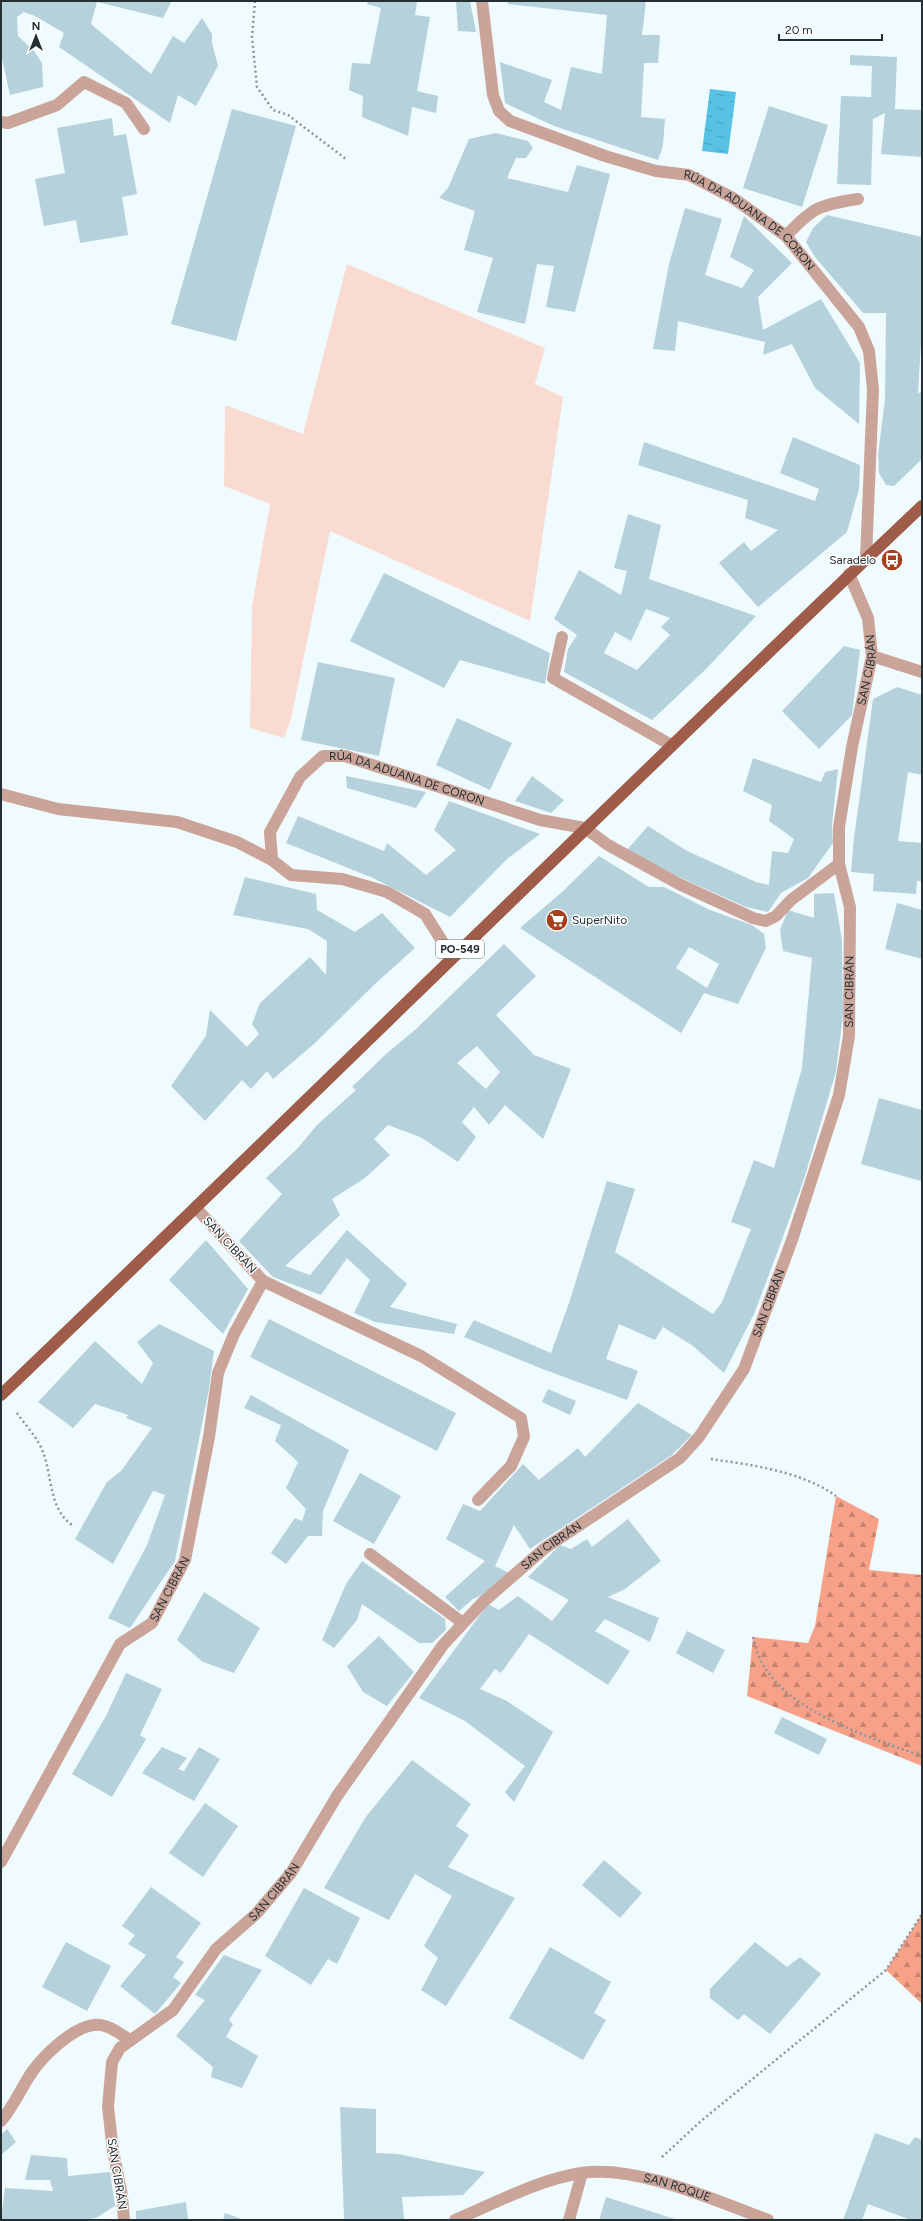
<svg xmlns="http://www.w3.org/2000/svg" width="923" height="2221" font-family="Figtree,sans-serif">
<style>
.green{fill:#fadbd2}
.forest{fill:url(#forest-firs)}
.water{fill:url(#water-ripples)}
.building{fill:#b5d1db;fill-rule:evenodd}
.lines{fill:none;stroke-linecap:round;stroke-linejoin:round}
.path{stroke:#899599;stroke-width:2.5;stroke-dasharray:2 3;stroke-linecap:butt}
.minor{stroke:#cba499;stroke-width:12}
.major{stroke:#9f5d49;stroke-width:12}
.labels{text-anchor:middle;stroke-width:3;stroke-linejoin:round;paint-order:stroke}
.shield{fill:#fff;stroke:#666d70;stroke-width:1}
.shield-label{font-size:11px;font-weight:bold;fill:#242f33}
.street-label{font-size:12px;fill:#242f33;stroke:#fff}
.poi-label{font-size:12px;fill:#242f33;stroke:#fff;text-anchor:end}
</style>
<defs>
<pattern id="forest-firs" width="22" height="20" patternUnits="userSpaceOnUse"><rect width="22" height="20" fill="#f7a188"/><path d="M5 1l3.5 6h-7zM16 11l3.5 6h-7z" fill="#c88470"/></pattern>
<pattern id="water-ripples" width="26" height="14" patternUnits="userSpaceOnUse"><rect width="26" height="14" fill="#57c2e4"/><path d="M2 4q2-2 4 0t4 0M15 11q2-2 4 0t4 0" fill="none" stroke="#489eb9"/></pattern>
</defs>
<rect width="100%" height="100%" fill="#effbff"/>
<path class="green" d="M347,264L545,348L535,384L563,397L530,621L330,531L291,719L284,738L250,728L252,606L270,504L224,486L225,405L303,434Z"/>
<path class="forest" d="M836,1496L879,1519L869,1570L922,1575V1766L747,1696L753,1637L808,1643L815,1626Z
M922,1914V2004L886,1970Z"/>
<path class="water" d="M710,89L736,92L728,154L702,151Z"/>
<path class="building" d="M1,1H169L171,2L163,18L97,2L91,24L151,74L173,36L184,43L202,18L212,34V43L218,66L196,106L178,95L170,123L59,47L64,33L35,16L24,12L17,17L18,36L34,51L42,63L43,87L10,95L1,54Z
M368,1H417L415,15L430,17L417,91L438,96L436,113L412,107L408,136L362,117L363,96L349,90L352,63L370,64L381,8L367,4Z
M456,1H470L476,32L458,31Z
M508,1H646L642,35H660L658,63H644L641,117L665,119L663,146L658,160L554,126L505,103L500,62L552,80L544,102L561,110L571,67L602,74L607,15L508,4Z
M850,55L897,57L895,109L922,110V157L881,154L885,113L873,119L871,185L837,184L841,96L871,97L872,66L850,65Z
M769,106L828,125L802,207L743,188Z
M232,109L296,126L236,341L171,324Z
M112,118L114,136L126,134L137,194L122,197L128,235L80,243L76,220L44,226L35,179L65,173L57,128Z
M496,133L528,141L533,148L526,158H516L507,178L568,192L577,165L610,174L575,312L546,307L554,266L537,264L525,324L477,312L493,258L464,250L475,211L439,198L448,188L469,139Z
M685,208L722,219L705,275L742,288L754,270L730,257L744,216L792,263L758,297L763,330L821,299L860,363L859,424L815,388L792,344L763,355L765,342L678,321L675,351L653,349L669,264Z
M827,215L922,237V325L918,394L922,390V459L894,486L886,485L879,473L878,455L885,399L886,313H863L815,257L806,242L813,228Z
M793,437L860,465L859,489L847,532L758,607L719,563L744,542L751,551L778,530L745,518L748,500L638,465L644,442L815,501L819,489L780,473Z
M628,514L661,525L649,579L756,616L706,669L652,720L564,672L568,649L577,635L554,619L579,570L621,595L627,571L614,568ZM646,609L670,618L661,627L670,635L637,670L604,653L615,632L631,641Z
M384,573L550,653L545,684L460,660L444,688L350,641Z
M844,646L860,650L852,715L819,749L782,711Z
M318,662L395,678L379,756L301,740Z
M897,687L922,695V775L908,772L898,841L922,843V881H917L916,894L873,891L874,874L851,872L854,838L873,699Z
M457,718L512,743L490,790L436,765Z
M753,758L821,782L825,772L838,769L832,824L833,843L808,878L781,893L768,912L746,907L677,876L627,850L648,826L687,851L756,882L769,885L772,851L788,853L794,839L769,821L772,805L743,791Z
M346,776L426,792L416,808L347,788Z
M532,776L564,800L551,813L515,801Z
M449,801L540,834L507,859L450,917L373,878L286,843L298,816L384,851L387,843L426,875L456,850L434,830Z
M599,856L649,887H664L710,910L752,925L764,934L766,948L738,1004L704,993L681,1033L520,928L562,892ZM689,947L719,964L707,988L676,968Z
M245,877L316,894L317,910L355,932L382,913L415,948L376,983L315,1043L273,1079L267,1071L251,1089L242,1080L205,1121L171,1086L206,1036L210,1010L247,1047L259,1034L252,1024L260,1003L310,957L326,975L327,941L308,929L233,915Z
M834,893L842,940L843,1014L836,1072L804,1179L776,1256L754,1314L724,1373L693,1346L663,1327L655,1340L619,1324L606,1359L638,1371L627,1400L545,1370L464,1337L474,1320L551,1353L569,1303L607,1181L635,1189L615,1252L713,1314L722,1302L751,1229L731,1222L754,1160L774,1168L802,1068L812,958L783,951L780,930L788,910L814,918V894Z
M897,903L922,910V959L885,949Z
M504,944L536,976L496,1015L534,1055L571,1069L543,1139L505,1105L489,1125L474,1107L462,1122L476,1137L458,1162L420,1137L388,1125L374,1139L390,1155L365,1178L332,1199L340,1215L285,1266L310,1275L347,1230L407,1284L390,1307L457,1324L454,1334L375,1322L354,1313L370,1280L347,1258L321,1295L273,1277L239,1241L282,1194L266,1178L298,1148L317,1125L356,1090L352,1087L386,1054L416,1029ZM477,1046L500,1072L486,1089L457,1063Z
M879,1098L922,1110L921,1181L861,1164Z
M206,1240L248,1289L223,1334L169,1280Z
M269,1319L456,1413L437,1451L250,1357Z
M159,1324L214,1351L209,1389L175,1561L130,1628L108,1618L147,1545L165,1495L153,1491L113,1564L75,1539L107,1482L121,1471L152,1428L126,1418L128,1415L95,1404L73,1428L38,1402L95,1341L142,1384L153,1363L137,1342Z
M548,1389L576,1401L570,1415L542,1402Z
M251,1395L349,1450L323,1511L322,1536H308L286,1564L271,1553L295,1518L302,1521L306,1509L286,1488L298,1462L275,1441L281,1425L244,1408Z
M638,1403L692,1435L672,1455L530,1549L514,1525L495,1566L509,1573L482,1595L473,1599L459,1611L445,1597L485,1561L446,1539L463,1504L480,1511L523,1464L539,1480L578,1448L585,1457Z
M360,1473L401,1496L374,1544L333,1521Z
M628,1519L661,1561L625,1589L608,1597L659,1618L650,1642L605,1619L595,1631L630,1651L608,1685L529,1634L501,1673L495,1669L480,1689L507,1701L553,1732L514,1802L505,1792L525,1766L465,1721L419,1698L488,1604L499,1610L518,1596L552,1621L569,1600L528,1577L560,1545L571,1549L587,1539L592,1547Z
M362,1561L445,1619L446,1630L432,1643H419L362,1604L357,1620L334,1648L322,1640L346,1584Z
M204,1592L260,1628L234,1673L203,1662L177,1640Z
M687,1631L725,1650L713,1673L676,1653Z
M379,1636L414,1672L387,1706L363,1692L347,1666Z
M126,1673L162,1689L140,1735L146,1739L112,1797L72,1774L106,1716Z
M782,1717L827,1739L819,1755L774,1733Z
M162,1747L187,1758L178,1769L184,1771L199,1747L220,1759L194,1801L142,1773Z
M412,1760L471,1804L456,1826L469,1835L448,1867L515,1898L446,2006L421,1990L438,1958L424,1946L452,1896L415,1874L389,1920L324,1888L365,1818Z
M205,1803L238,1826L203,1877L169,1853Z
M604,1860L642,1893L620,1918L582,1885Z
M151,1887L201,1923L176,1957L184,1962L173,1977L181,1983L155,2014L120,1986L146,1955L128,1944L135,1935L122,1926Z
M304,1888L360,1918L337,1964L328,1959L311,1985L265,1956Z
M66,1942L111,1966L87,2011L42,1987Z
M755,1942L787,1967L800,1957L821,1974L770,2034L744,2014L738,2020L710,1998V1989Z
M550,1947L611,1982L594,2013L606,2020L583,2060L509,2018Z
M224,1955L262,1970L229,2020L233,2024L226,2037L258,2056L242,2088L211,2077L213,2067L176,2036L205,2000L195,1995Z
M340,2107L376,2109V2153L398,2154L485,2172L463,2195L402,2197L404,2220H344Z
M7,2129L16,2142L1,2155V2135Z
M875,2133L909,2145L915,2137L922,2140V2220H911L868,2204L862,2220H843Z
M31,2155L67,2158L68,2176L110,2172L115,2206L96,2218L83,2220H1L5,2188L53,2191L50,2180H25Z
M606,2197L678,2220H599Z
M186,2202L188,2220H136V2211Z
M225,2213L244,2220H223Z"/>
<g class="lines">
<path class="path" d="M255,1L252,37L257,87L273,110L288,115L346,159
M17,1413C25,1425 38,1438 43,1452C52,1475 49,1509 72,1525
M711,1459C752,1465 801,1471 836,1496
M753,1637C755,1644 757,1651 759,1657C783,1711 871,1738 922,1756
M662,2157L701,2121L886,1970L922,1914"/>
<g class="minor">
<path id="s1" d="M482,1L493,95L499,111L510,121L605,156L656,171L689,175L733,198L786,236L859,327L869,351L873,390L866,558"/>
<path d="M1,122L8,123L57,105L84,82L126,103L144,129"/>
<path d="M786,236C813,207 819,205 858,199"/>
<path d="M562,637L553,678L671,745"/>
<path d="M872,656L922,672"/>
<path d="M1,794L58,809L177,822L237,842L272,860"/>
<path id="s2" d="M452,957L425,914L387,892L342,879L291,875L272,860L270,832L300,777L323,756H345L540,820L585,828L608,845L679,884L753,918L766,921L776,916L791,900L839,864"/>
<path d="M263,1281L421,1356L521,1418L524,1437L511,1466L478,1500"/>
<path d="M370,1554L463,1623"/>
<path id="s3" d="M1,1862L120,1644L152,1623L185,1560L209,1437L218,1373L234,1334L263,1281L196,1208"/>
<path d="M1,2121C14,2106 21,2088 32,2072C44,2055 73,2027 94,2025C107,2023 120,2034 130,2040"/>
<path id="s4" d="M124,2220L122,2196L113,2151L108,2107L112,2062L120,2048L173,2010L216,1949L256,1914L291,1873L337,1796L443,1645L483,1602L545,1548L680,1458L699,1437L744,1369L792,1240L839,1095L849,1036L850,907L839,864V827L852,747L872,656L868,618L849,574"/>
<path id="s5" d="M455,2220C496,2203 537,2180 581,2173C636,2164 716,2201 768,2220"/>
<path d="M569,2220L582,2173"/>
</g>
<path class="major" d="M1,1395C309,1100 613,799 922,506"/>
</g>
<defs>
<g id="bus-disc" transform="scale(1.15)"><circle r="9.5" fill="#a73f1f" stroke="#fff"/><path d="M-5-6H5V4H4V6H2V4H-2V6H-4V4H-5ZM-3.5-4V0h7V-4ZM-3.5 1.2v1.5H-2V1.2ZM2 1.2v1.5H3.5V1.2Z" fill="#fff"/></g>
<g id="supermarket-disc" transform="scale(1.15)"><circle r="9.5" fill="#a73f1f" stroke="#fff"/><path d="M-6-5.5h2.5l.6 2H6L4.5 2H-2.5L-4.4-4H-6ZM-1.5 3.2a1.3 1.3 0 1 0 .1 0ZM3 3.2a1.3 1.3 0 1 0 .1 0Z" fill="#fff"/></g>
</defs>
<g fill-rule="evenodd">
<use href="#bus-disc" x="892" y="560"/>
<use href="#supermarket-disc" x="557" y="920"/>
</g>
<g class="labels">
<rect class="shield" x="436" y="940" width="48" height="18" rx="3"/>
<g class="shield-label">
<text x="460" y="953">PO-549</text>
</g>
<g class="street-label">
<text dy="4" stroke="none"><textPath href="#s1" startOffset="390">RÚA DA ADUANA DE CORON</textPath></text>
<text dy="4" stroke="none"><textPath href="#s4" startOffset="1830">SAN CIBRÁN</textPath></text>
<text dy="4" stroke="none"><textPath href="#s2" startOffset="426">RÚA DA ADUANA DE CORON</textPath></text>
<text dy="4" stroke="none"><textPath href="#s4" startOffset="1504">SAN CIBRÁN</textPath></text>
<text transform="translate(230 1245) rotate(47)" y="4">SAN CIBRÁN</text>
<text dy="4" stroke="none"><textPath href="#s4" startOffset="1180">SAN CIBRÁN</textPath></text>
<text dy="4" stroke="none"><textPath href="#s4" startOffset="844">SAN CIBRÁN</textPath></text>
<text dy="4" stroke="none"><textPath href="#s3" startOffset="325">SAN CIBRÁN</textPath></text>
<text dy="4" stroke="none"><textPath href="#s4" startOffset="397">SAN CIBRÁN</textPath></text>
<text transform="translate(117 2174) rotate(81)" y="4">SAN CIBRÁN</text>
<text dy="4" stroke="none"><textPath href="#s5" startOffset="233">SAN ROQUE</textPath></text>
</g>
<g class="poi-label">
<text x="876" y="564">Saradelo</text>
<text x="572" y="924" text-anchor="start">SuperNito</text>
</g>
</g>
<rect width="923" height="2221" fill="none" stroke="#242f33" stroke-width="4"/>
<g transform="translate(36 36)" stroke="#ffffff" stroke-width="3" paint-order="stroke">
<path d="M0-3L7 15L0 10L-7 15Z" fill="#242f33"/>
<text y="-6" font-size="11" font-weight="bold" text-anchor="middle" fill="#242f33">N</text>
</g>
<path d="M779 34v6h103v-6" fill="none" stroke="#242f33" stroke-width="2"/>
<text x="785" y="34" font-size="12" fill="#242f33" stroke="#ffffff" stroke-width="3" paint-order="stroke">20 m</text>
</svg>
